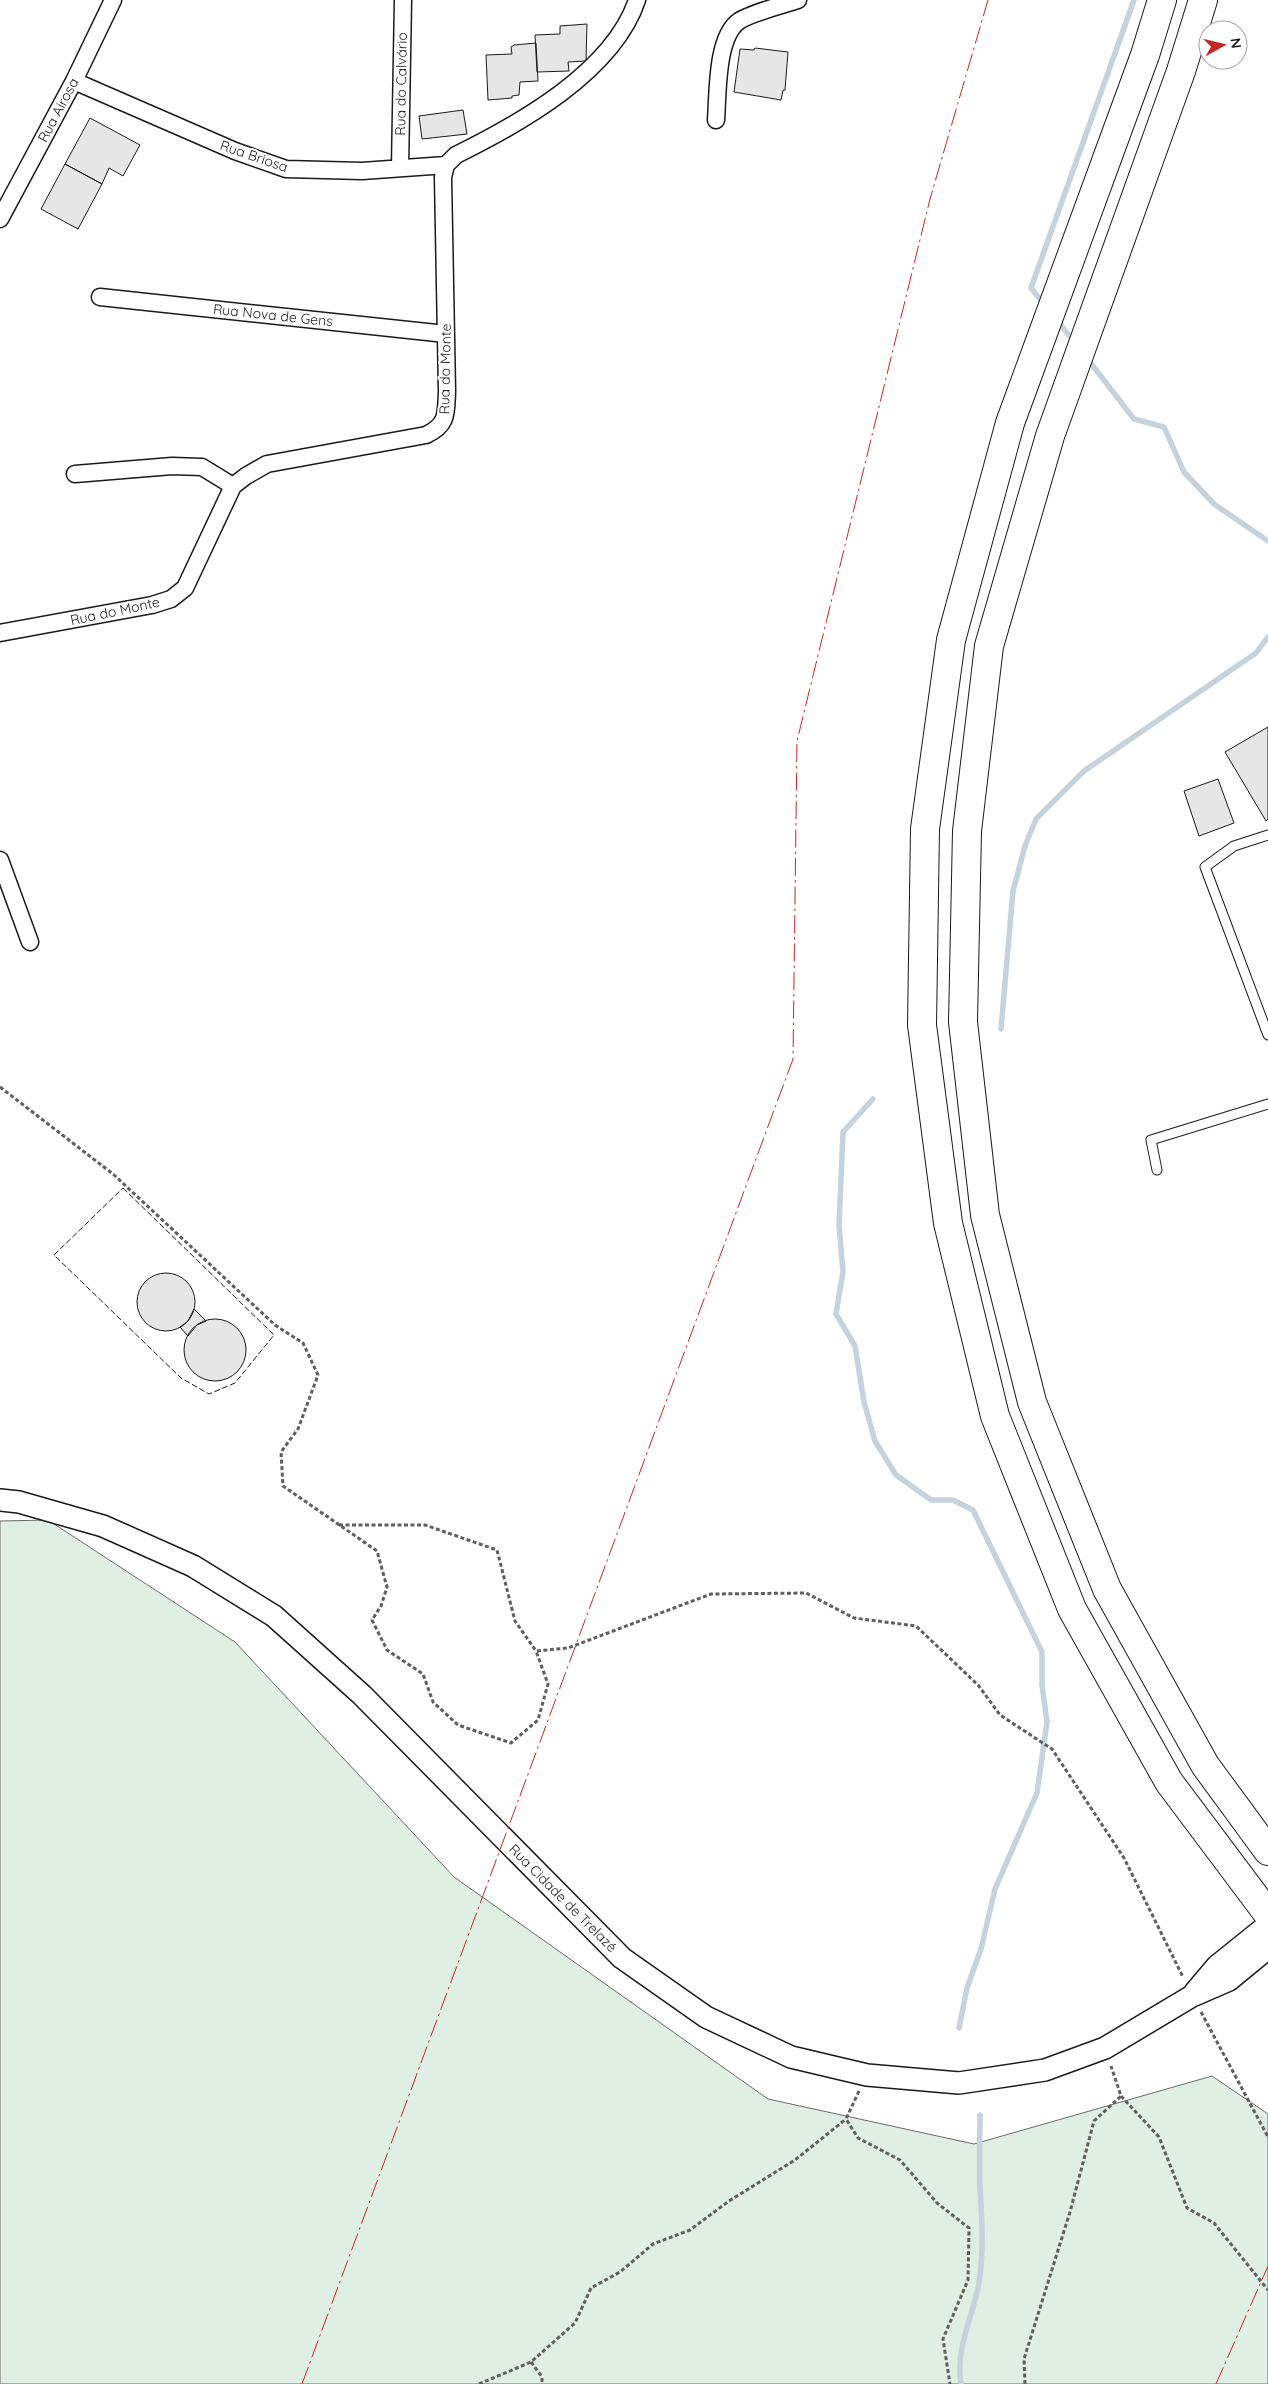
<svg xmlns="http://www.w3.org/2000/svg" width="1268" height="2384" font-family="Quicksand,sans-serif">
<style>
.green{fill:#e0efe3;stroke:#6a6a6a}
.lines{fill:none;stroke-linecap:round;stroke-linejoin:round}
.stream{stroke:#c6d2dc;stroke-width:5.5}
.building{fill:#e6e6e6;stroke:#1a1a1a}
.service-casing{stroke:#1a1a1a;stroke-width:11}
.minor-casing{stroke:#1a1a1a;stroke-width:19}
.tertiary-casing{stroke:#1a1a1a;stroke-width:24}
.motorway-casing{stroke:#1a1a1a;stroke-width:30}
.path{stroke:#5f5f5f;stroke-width:3;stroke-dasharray:4 2.5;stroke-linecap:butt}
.service{stroke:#fff;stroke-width:9}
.minor{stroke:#fff;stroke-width:16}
.tertiary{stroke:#fff;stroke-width:21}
.motorway{stroke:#fff;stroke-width:28}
.fence{stroke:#1a1a1a;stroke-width:1;stroke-dasharray:6 2.5;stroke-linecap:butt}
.power{stroke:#c62828;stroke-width:1;stroke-dasharray:18 4 2.5 4;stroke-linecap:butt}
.labels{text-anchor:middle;stroke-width:4;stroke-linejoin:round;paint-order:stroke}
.street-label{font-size:14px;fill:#1a1a1a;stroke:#fff}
</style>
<rect width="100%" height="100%" fill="#fff"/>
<path class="green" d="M48,1520L235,1642L454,1877L768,2099L974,2144L1212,2076L1268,2114V2384H0V1521Z"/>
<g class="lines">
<path class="stream" d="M1045,305L1031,288L1134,0
M1057,320L1074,342
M1086,357L1134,419L1164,427L1184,472L1214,504L1268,541
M1001,1029L1013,891L1025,846L1036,819L1084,771L1256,653L1268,637
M873,1099L843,1132L839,1225L843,1272L836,1314L855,1346L864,1402L875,1441L896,1475L931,1500H953L973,1510L1042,1652V1685L1047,1722L1037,1793L995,1889L981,1949L967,1988L959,2028
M961,2384C955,2349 973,2316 979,2283C984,2251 982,2219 980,2188C979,2164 980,2139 980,2115"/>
</g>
<path class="building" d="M587,24L586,61L568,62L569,71L537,72L535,35L560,34V26Z
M536,43L538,81L520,82L519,95L512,96V98L488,100L486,55L512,54L511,47L514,45Z
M755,48L788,52L785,90H783L781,100L734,92L740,49L754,50Z
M463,110L467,134L422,139L419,116Z
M90,118L140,145L123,176L109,168L102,184L65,164Z
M65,164L102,184L78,229L41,209Z
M1268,727V819L1266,821L1225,752Z
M1218,779L1234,823L1199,836L1184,791Z
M137 1302a29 29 0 1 1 58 0a29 29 0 1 1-58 0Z
M194,1309L206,1321L197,1325L188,1336L180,1327L188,1321Z
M184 1350a31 31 0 1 1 62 0a31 31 0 1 1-62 0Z"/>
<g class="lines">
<g class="service-casing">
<path id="service" d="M1268,835L1234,846L1205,867L1268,1035
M1157,1170L1151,1140L1268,1104"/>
</g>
<g class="minor-casing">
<path id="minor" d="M74,81L235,151L286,169L362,171L446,165
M716,120C718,94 716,37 739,21C751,13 783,5 798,0
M400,168L403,0
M0,219L74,81L113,0
M100,297L446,334
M75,474L172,466L202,467L233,486
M0,633L152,605L171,599L185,588L233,486L246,476L267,464L426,435C448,425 446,413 447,391L443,177L446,165L456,155C519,124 613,72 637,0
M0,860L30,942"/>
</g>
<g class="tertiary-casing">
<path id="tertiary" d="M0,1500L19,1502L103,1526L193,1566L274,1616L362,1695L622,1958L706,2017L791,2057L867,2075L959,2083L1045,2070L1105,2048L1192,1996L1229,1980L1268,1948
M1195,1992L1217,1966L1268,1925"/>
</g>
<g class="motorway-casing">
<path id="motorway" d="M1162,0L1145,55L1010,423L951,640L925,829L922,1025L948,1223L995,1416L1072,1609L1169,1782L1268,1914
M1203,0L1181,71L1050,436L989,646L967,831L963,1022L985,1215L1032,1402L1107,1589L1205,1765L1268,1851"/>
</g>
<path class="path" d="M0,1087L113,1174L275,1325L303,1343L318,1375L298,1429L281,1452L283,1486L377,1551L387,1587L381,1606L372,1620L387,1650L423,1674L433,1702L458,1725L511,1743L538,1720L548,1684L536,1651
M339,1525H425L497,1550L515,1621L536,1651L568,1648L711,1594L806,1593L854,1618L916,1626L978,1685L1000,1715L1052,1749L1124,1858L1183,1977
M1201,2012L1268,2137
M859,2091L846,2119L858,2138L900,2160L937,2203L969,2228L968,2280L943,2339L950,2384
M1121,2096L1159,2137L1187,2208L1214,2223L1268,2290
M531,2362L542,2377V2384
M479,2384L531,2362L575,2323L591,2288L620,2272L653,2244L690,2230L729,2201L795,2160L846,2119
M1025,2384L1024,2359L1070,2212L1094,2121L1121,2096L1111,2066"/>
<use href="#service" class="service"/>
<use href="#minor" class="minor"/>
<use href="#tertiary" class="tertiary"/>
<use href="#motorway" class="motorway"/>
<path class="fence" d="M123,1188L274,1335L235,1383L209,1394L181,1378L54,1255Z"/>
<path class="power" d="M302,2384L793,1059L797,741L930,199L988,0
M1216,2384L1268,2266"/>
</g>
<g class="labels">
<g class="street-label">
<text transform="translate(401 84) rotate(-89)" y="5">Rua do Calvário</text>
<text transform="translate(58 110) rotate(-62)" y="5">Rua Airosa</text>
<text transform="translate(254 156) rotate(19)" y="5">Rua Briosa</text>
<text transform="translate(273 315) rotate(6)" y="5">Rua Nova de Gens</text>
<text transform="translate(445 369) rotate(-89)" y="5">Rua do Monte</text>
<text transform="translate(115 611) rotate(-12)" y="5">Rua do Monte</text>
<text transform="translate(563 1898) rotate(45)" y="5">Rua Cidade de Trelazé</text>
</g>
</g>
<g transform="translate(1223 45) rotate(82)"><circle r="24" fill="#ffffff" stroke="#a3a3a3"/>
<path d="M0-4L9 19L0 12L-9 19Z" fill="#c62828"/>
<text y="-8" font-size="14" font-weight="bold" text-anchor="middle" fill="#1a1a1a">N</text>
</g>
</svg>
